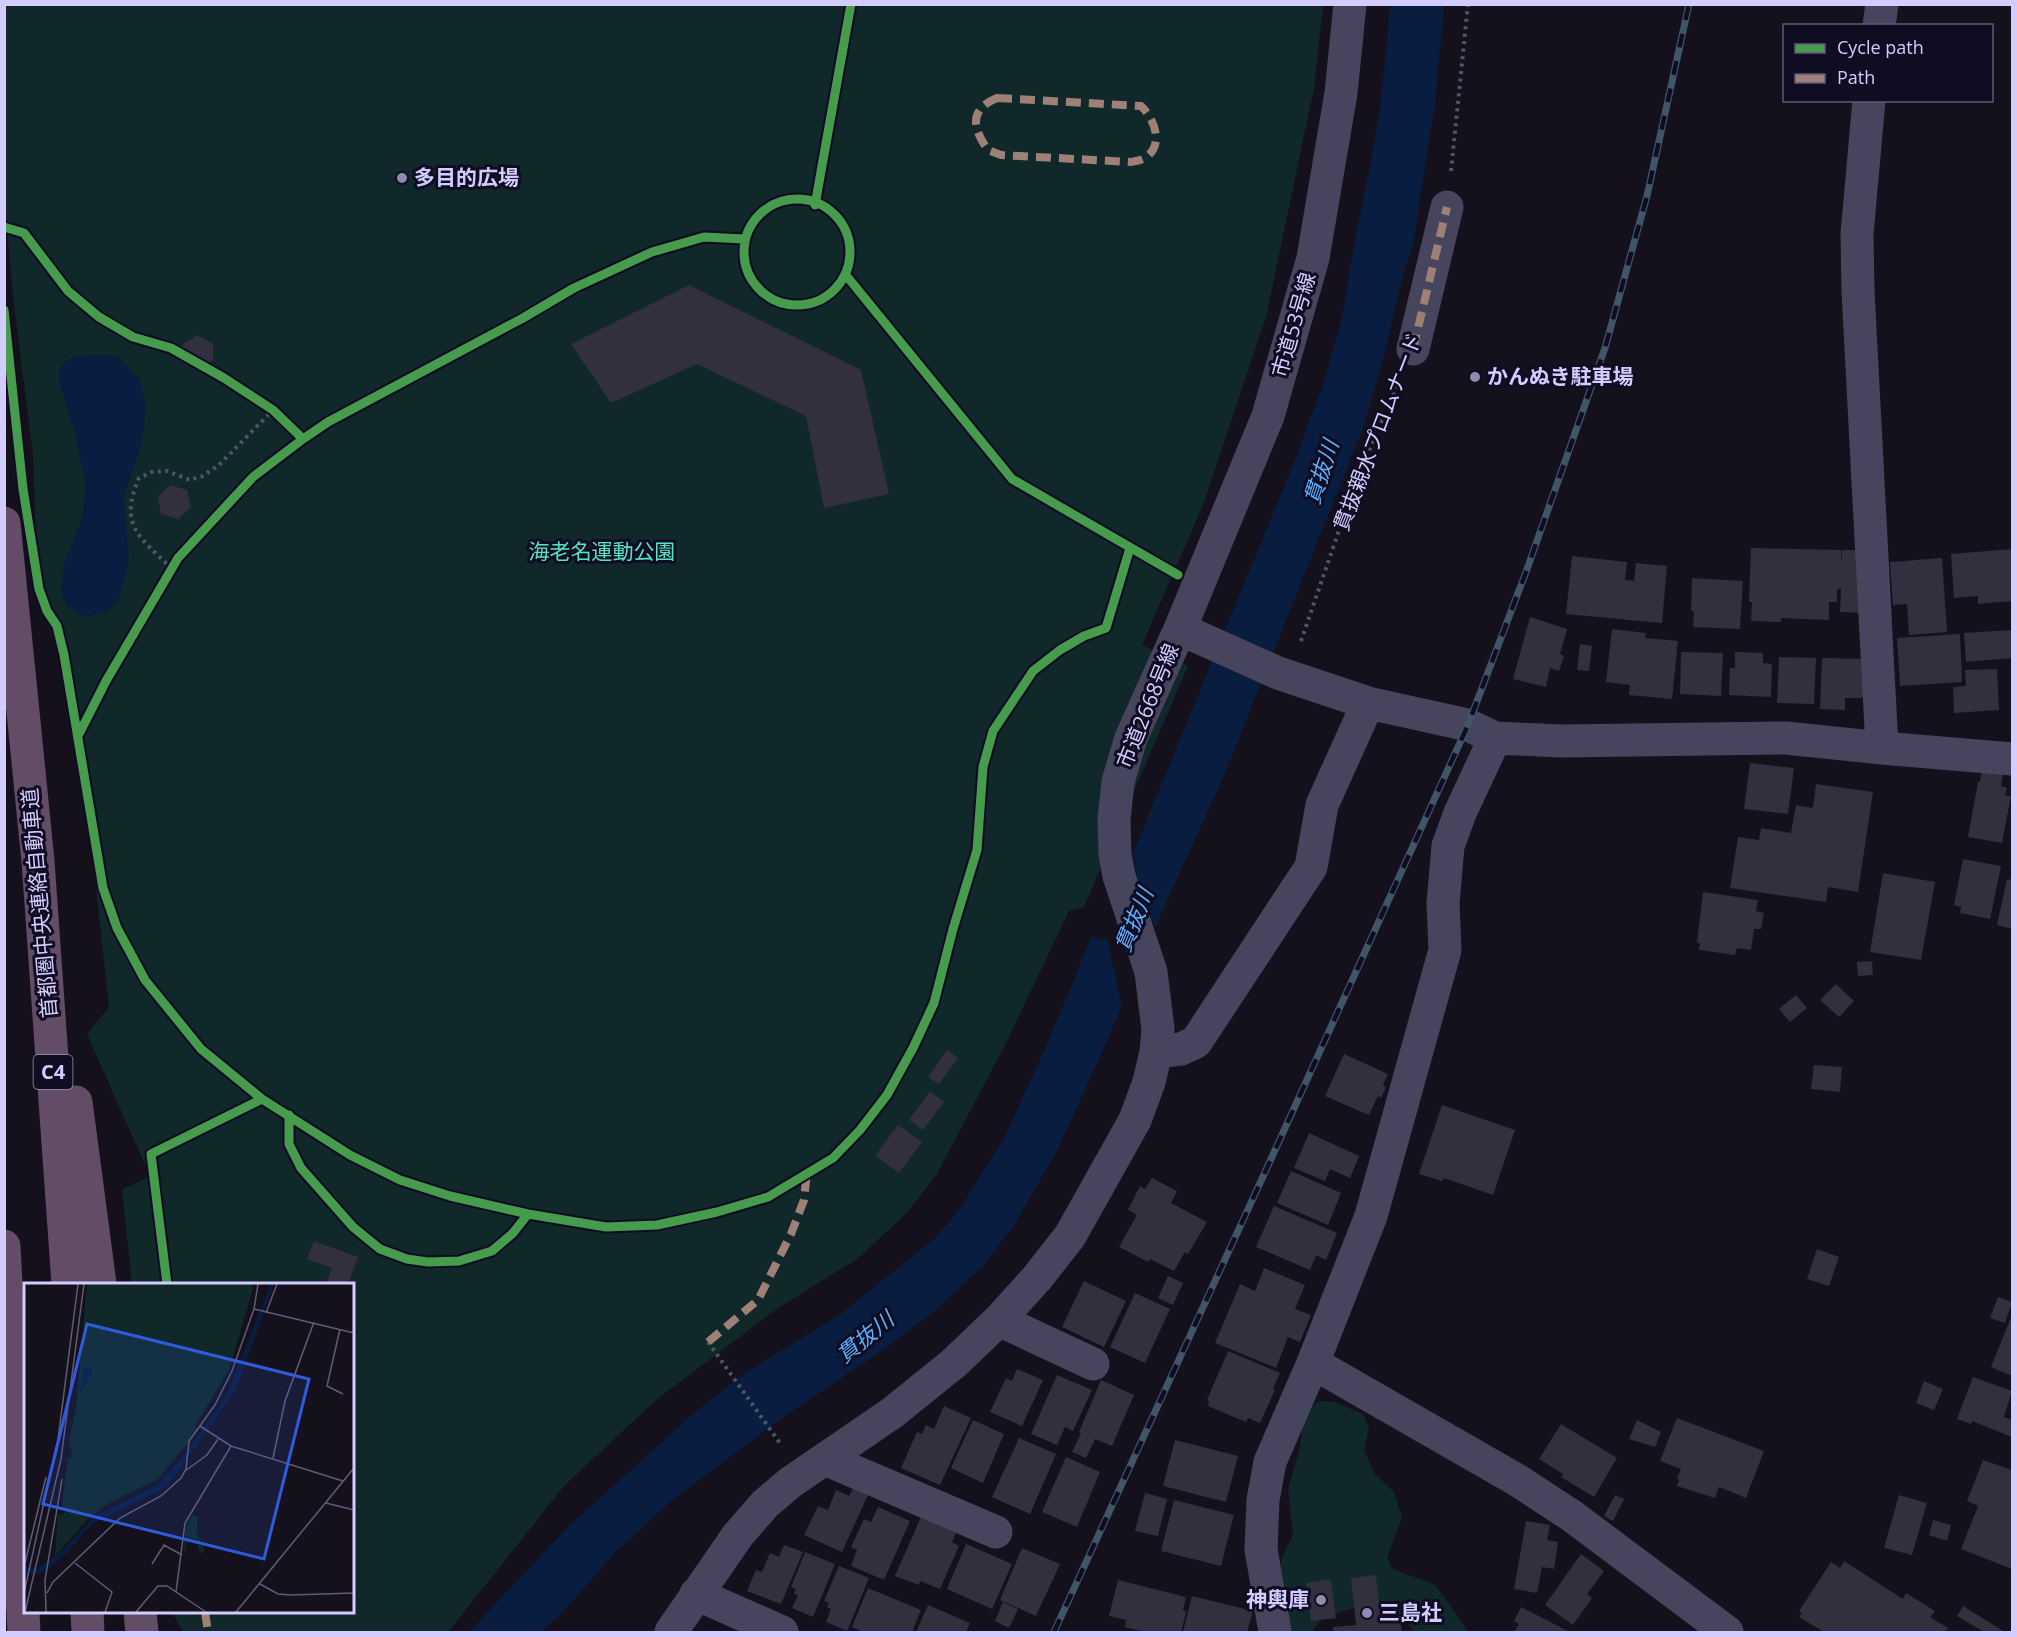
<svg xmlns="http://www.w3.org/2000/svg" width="2017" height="1637" font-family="'Open Sans','Noto Sans JP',sans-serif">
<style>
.green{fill:#10282a}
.water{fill:#091d40}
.pier{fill:#14111d}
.building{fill:#322f3f}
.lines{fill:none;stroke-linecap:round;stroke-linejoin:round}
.path{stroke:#4a5969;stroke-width:4;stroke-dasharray:3 4.5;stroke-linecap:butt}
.minor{stroke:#47455e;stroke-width:33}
.highway{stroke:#634c66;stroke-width:33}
.rail-casing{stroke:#405567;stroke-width:7}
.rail{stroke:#100c22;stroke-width:4.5;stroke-dasharray:14;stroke-linecap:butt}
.quiet{stroke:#9e8076;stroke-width:8;stroke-dasharray:15 8;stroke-linecap:butt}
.cycleway-casing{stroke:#100c22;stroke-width:13}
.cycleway{stroke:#469c4c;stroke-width:9}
.poi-dot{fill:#908bb0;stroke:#100c22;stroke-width:2}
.labels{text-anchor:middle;stroke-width:6;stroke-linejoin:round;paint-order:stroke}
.shield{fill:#100c22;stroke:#9893bd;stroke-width:1.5}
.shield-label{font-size:20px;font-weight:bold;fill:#d3cdff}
.poi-label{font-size:21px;font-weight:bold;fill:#d3cdff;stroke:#100c22;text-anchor:start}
.street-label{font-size:21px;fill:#d3cdff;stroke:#100c22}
.park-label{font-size:21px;fill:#52e6c3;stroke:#100c22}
.water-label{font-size:22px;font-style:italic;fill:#5bb0ff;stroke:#100c22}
.inset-road{fill:none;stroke:#605c77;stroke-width:1.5}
.view{fill:#2f5bdc;fill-opacity:0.15;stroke:#2f5bdc;stroke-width:3}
.inset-edge{fill:none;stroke:#d3cdff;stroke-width:3}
</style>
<rect width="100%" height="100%" fill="#14111d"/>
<path class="green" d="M4,5H1323L1314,88L1266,317L1203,505L1142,645L1188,666L1084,907L1069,911L1006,1043L937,1174L906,1214L857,1259L778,1308L656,1400L564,1486L448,1632H183L172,1612H352V1284H132L122,1190L150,1176L87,1034L109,1007L80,739L60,630L42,602L34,571L36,543L33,455L13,296L5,204Z
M1318,1401L1334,1402L1363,1414L1369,1428L1364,1450L1374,1473L1394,1492L1402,1517L1387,1558L1393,1569L1435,1585L1460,1619L1468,1632H1414L1402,1616L1379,1607L1353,1608L1321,1619L1312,1632H1284L1280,1605L1281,1560L1293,1535L1288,1489L1300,1448L1303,1417Z"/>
<path class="water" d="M1390,5H1444L1435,102L1413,245L1404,271L1383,360L1363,428L1224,776L1172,889L1104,1048L1056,1153L1012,1228L984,1265L938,1308L886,1348L789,1413L671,1501L615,1553L559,1616L541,1632H469L569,1526L696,1411L745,1373L841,1314L936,1237L959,1210L1003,1140L1046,1047L1092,936L1104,941L1136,846L1293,465L1324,382L1342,317L1353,250L1372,156L1381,103Z
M93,355H107L118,357L130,368L139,379L146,406L142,443L124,496L129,562L124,581L118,601L108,611L91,616L78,615L66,605L61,591L65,560L77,532L83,511L86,484L74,430L58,377C61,357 77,356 93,355Z"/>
<path class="pier" d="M1132,850L1139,884L1157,932L1123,1012L1105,929Z"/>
<path class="building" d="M689,285L861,370L889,494L824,508L806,416L697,364L611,403L571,344Z
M197,335L213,344V360L198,370L183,362L182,345Z
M170,485L187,490L191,507L178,519L161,514L158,497Z
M1751,548L1841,550V566L1842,550H1858L1864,613L1840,612L1841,589H1837V602H1829V620L1781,618V622L1751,621L1752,602H1749Z
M2012,549V601L1978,604V596L1954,598L1951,554Z
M1572,556L1627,562L1625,580L1634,581L1636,563L1667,566L1662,623L1566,614Z
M1942,558L1947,632L1909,635L1907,604L1893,605L1890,562Z
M1692,578L1743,581L1740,629L1693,627L1694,611H1691Z
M1530,617L1567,629L1560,654L1564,656L1559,671L1550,668L1546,687L1513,679Z
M1612,629L1646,633L1645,638L1678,641L1672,699L1629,695L1630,685L1606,682Z
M2012,630L2011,658L1966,662L1964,633Z
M1960,634L1962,682L1900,686L1897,638Z
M1580,644L1592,646L1589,671L1577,670Z
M1681,652L1723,653L1721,696L1680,694Z
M1735,652L1763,653V663L1772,664L1771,697L1729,695L1730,668H1735Z
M1779,657L1816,658L1814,704L1777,703Z
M1822,658L1868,659L1867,698H1845V710L1820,709Z
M1997,669L1999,710L1954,713L1953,687L1966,686L1965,670Z
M1750,763L1794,768L1788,814L1744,809Z
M1982,771L2003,774L2001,786L2007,788L2005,795L2011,796L2002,843L1968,837L1978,782H1980Z
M1816,784L1873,792L1858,892L1828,887L1826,902L1730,888L1738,837L1759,840L1761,828L1791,833L1796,805L1813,808Z
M1963,859L2001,866L1990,919L1960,913L1961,907L1954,905Z
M1883,873L1935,882L1921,960L1870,952Z
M2007,879L2012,880V929L1997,925Z
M1703,892L1758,900L1756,911L1764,913L1761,929H1754L1751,950L1737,948L1735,955L1699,950L1700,943H1697Z
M1872,961L1873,975L1858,976L1857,962Z
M1836,984L1854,1001L1839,1017L1820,1000Z
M1796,995L1807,1008L1790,1022L1779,1009Z
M947,1050L958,1058L939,1084L928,1077Z
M1344,1054L1388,1074L1383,1085L1386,1087L1381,1098L1378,1096L1369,1115L1325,1096Z
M1814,1065L1842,1067L1840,1092L1811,1089Z
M930,1091L944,1102L923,1130L909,1120Z
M1442,1105L1515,1130L1493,1195L1444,1178L1442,1181L1419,1174Z
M898,1125L922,1142L899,1173L875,1156Z
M1309,1133L1359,1156L1350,1178L1330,1169L1325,1181L1294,1168Z
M1291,1171L1341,1193L1328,1225L1277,1203Z
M1152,1178L1177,1191L1171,1203L1207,1222L1188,1254L1185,1252L1174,1271L1150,1259L1148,1262L1119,1247L1137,1215L1128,1210L1140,1186L1145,1189Z
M1274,1206L1337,1233L1326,1260L1316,1255L1310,1270L1256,1247Z
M314,1241L358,1257L348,1284H326L332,1268L307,1259Z
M1817,1249L1839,1257L1829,1286L1807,1279Z
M1264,1268L1305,1285L1295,1309L1311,1315L1300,1342L1288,1337L1276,1368L1215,1343L1240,1284L1255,1291Z
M1168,1276L1183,1283L1173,1305L1158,1298Z
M1084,1281L1126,1301L1104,1347L1062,1327Z
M1135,1293L1170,1309L1145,1363L1110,1347Z
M1998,1297L2012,1302L2005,1323L1990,1318Z
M2012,1315V1376L1991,1367Z
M1228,1351L1280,1373L1273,1388L1275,1390L1260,1423L1248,1418L1246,1422L1208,1406L1209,1401L1207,1400Z
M1017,1369L1043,1380L1022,1426L990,1412L1006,1378L1012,1381Z
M1057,1375L1092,1390L1073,1431L1065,1427L1057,1445L1031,1434Z
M1973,1377L2012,1391L2004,1417L2012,1420V1437L1972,1421L1971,1424L1957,1419Z
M1101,1380L1134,1395L1112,1446L1095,1439L1086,1458L1072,1452L1081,1433L1079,1432Z
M1924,1381L1943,1389L1934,1410L1916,1403Z
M944,1406L971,1418L940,1485L901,1468L917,1432L922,1434L926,1425L934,1429Z
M1677,1418L1764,1451L1746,1498L1719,1487L1715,1498L1677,1486L1679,1480L1677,1478L1681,1469L1660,1461Z
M973,1420L1004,1434L983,1483L951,1468Z
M1637,1420L1661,1432L1655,1447L1629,1439Z
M1561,1424L1617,1458L1594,1497L1561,1477L1563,1474L1539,1459Z
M1019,1438L1056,1454L1030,1514L992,1497Z
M1175,1440L1238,1456L1226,1502L1163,1486Z
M1066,1457L1100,1472L1077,1527L1042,1512Z
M1983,1460L2012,1470V1569L1961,1549L1978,1506L1967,1501Z
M853,1488L868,1495L842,1552L804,1535L818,1506L828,1510L836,1490L849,1496Z
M1145,1493L1167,1499L1158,1536L1135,1531Z
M1615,1495L1624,1499L1613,1521L1604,1516Z
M1899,1495L1927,1503L1912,1555L1884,1548Z
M1174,1500L1234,1515L1221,1566L1161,1551Z
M878,1507L910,1521L884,1580L851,1566L857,1550L851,1547L864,1519L871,1522Z
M921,1517L956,1533L952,1542L959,1546L940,1589L920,1581L919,1585L895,1576Z
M1933,1520L1951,1525L1947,1541L1929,1535Z
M1526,1521L1550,1525L1547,1540L1558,1542L1554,1569L1542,1567L1537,1593L1514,1589Z
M966,1544L1012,1564L992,1609L947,1589Z
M784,1545L803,1552L781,1604L747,1591L756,1570L762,1572L770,1553L779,1557Z
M1022,1548L1060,1564L1036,1616L1000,1600Z
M805,1552L835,1564L813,1617L792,1608L798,1595L794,1594L796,1589L791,1587Z
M1581,1554L1604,1571L1587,1594L1592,1598L1573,1625L1545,1605Z
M1844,1561L1903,1599L1906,1593L1935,1611L1930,1617L1948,1628L1945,1632H1824L1799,1617L1802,1613L1799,1611L1831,1562L1840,1568Z
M839,1566L869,1578L847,1631L826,1622L831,1609L827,1607L829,1603L824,1601Z
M1376,1575L1381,1622L1400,1620L1402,1632H1334L1333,1627L1356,1625L1351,1578Z
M1331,1579L1336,1618L1311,1621L1306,1583Z
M1118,1580L1186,1597L1183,1610L1186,1612L1181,1632H1145L1125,1627L1126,1620L1109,1616Z
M868,1588L921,1610L912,1632H863L852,1627Z
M1192,1596L1253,1611L1247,1632H1183Z
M1003,1602L1018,1609L1009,1628L995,1621Z
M928,1605L970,1623L966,1632H916Z
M1963,1606L2005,1632H1984L1957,1616Z
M1521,1607L1570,1632H1514L1519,1624L1514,1621Z"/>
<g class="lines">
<path class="path" d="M1451,171L1468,4
M172,569C140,537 118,526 139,478L152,472L167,471L190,480L203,476L219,465L273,410
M1301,641L1357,478L1399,382
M708,1342L782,1446"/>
<path class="minor" d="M1879,26L1882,4
M1869,100L1857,234L1858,291L1882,748
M1413,349L1447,207
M1180,629L1278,673L1368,703L1468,725L1495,738L1561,741L1786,738L1882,748L2012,759
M1156,1052L1181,1049L1196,1042L1311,867L1322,805L1368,703
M999,1320L1093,1364
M1313,1363L1517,1480L1572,1516L1727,1632
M825,1459L996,1532
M696,1594L782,1632
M671,1632L738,1535L765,1504L791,1482L892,1413L954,1363L999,1320L1037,1278L1070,1236L1135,1120L1149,1082L1156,1052L1158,1029L1151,972L1119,876L1115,854L1114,819L1118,782L1131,738L1180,629L1268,416L1313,258L1341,93L1350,4
M1275,1632L1261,1549L1263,1500L1270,1462L1313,1363L1371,1216L1445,950L1443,903L1448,846L1460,813L1495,738"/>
<path class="highway" d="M4,523L38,861L68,1284
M76,1102L100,1284
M4,1246L24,1632
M87,1612L88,1632
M140,1612L142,1632"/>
<g class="rail-casing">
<path id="rail" d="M1054,1632L1266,1170L1468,725L1526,572L1605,348L1647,196L1689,4"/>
</g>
<use href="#rail" class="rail"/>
<path class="quiet" d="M997,98L1141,106C1154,118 1165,145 1145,158C1142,160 1136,161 1131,162L1001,155L988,150C973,129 968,110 997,98Z
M1413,349L1447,207
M708,1342L758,1300L791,1234L804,1200L807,1172
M205,1612L208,1632"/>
<g class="cycleway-casing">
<path id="cycleway" d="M744 252a53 53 0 1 1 106 0a53 53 0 1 1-106 0Z
M815,205L851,4
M4,227L24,233L68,291L99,317L133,337L171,348L224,378L273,410L303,439
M845,274L1012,479L1178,575
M4,310L23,489L39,589L47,611L57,626L64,655L103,888L117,928L145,980L201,1049L262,1099L350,1155L400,1180L450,1196L528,1214L606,1227L657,1225L717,1212L768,1197L833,1158L860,1130L887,1095L913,1048L934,1003L953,929L977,850L983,767L993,731L1033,671L1060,650L1084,636L1106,628L1130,548
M79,734L106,681L178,558L253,477L303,439L328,422L523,318L574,288L652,252L704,237L744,239
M289,1115V1144L301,1168L353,1227L380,1249L407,1259L428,1262L459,1261L492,1251L513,1233L528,1214
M167,1284L151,1154L262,1099"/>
</g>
<use href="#cycleway" class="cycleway"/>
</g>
<g class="poi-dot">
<circle cx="402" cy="178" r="6"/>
<circle cx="1475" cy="377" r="6"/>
<circle cx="1321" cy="1600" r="6"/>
<circle cx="1367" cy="1613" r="6"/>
</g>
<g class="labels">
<rect class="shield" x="33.5" y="1055" width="39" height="34" rx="4.5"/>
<g class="shield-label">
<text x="53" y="1079">C4</text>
</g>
<g class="poi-label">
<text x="414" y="185">多目的広場</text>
<text x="1487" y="384">かんぬき駐車場</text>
<text x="1309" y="1607" text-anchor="end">神輿庫</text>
<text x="1379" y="1620">三島社</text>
</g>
<g class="street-label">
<text transform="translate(1294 325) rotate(-74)" y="7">市道53号線</text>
<text transform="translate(1378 432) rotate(-69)" y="7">貫抜親水プロムナード</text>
<text transform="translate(1148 706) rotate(-68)" y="7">市道2668号線</text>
<text transform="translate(40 903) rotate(-95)" y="7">首都圏中央連絡自動車道</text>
</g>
<g class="park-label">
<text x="602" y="559">海老名運動公園</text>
</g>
<g class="water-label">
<text transform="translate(1321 472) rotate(-72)" y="8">貫抜川</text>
<text transform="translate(1134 920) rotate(-68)" y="8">貫抜川</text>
<text transform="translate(865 1337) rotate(-39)" y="8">貫抜川</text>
</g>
</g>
<g transform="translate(24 1283)">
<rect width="330" height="330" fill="#14111d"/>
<path d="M63,1H228L229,5L205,87L171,143L175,147L134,196L85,220L64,236L31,273L34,231H40L38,221L44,175L48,174L45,157L52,125ZM168,232L174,234L173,251L181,268L176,271L173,257L164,255L160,272L161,248Z" fill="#10282a"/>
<path d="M247,1H250L212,107L148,197L137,207L68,241L43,270L21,288L10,292L0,289V283L12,285L32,273L71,233L132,203L159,174L202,113ZM60,83L67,84L68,90L56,111Z" fill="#091d40"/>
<path class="inset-road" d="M230,26L330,50M242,30L253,1M316,46L303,103L319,111M176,143L207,163L319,198M249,175L261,118L290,39M161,188L183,172L194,156M302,220L330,227M51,280L88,309L81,329M128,281L140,262L158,272M0,284L22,194M236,301L254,311L267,312L330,310M152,309L161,240L207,163M0,310L34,156L54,1M23,310L29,299L96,235L137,213L157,195L162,186L165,158L191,122L208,88L230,26L234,1M1,329L37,176L60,1M22,329L21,297L38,196M112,329L134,303H143L182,329M212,329L330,185"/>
<path class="view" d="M63,41L285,96L240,276L19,221Z"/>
<rect width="330" height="330" class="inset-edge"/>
</g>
<rect width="2017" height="1637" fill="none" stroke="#d3cdff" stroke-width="12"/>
<rect x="1783" y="24" width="210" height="78" fill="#100c22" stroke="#5e597a" stroke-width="1.5"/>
<rect x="1795" y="44" width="30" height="9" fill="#469c4c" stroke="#5e597a" stroke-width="1.5"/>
<text x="1837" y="54" font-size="18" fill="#d3cdff">Cycle path</text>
<rect x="1795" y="74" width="30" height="9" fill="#9e8076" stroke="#5e597a" stroke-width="1.5"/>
<text x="1837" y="84" font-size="18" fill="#d3cdff">Path</text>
</svg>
